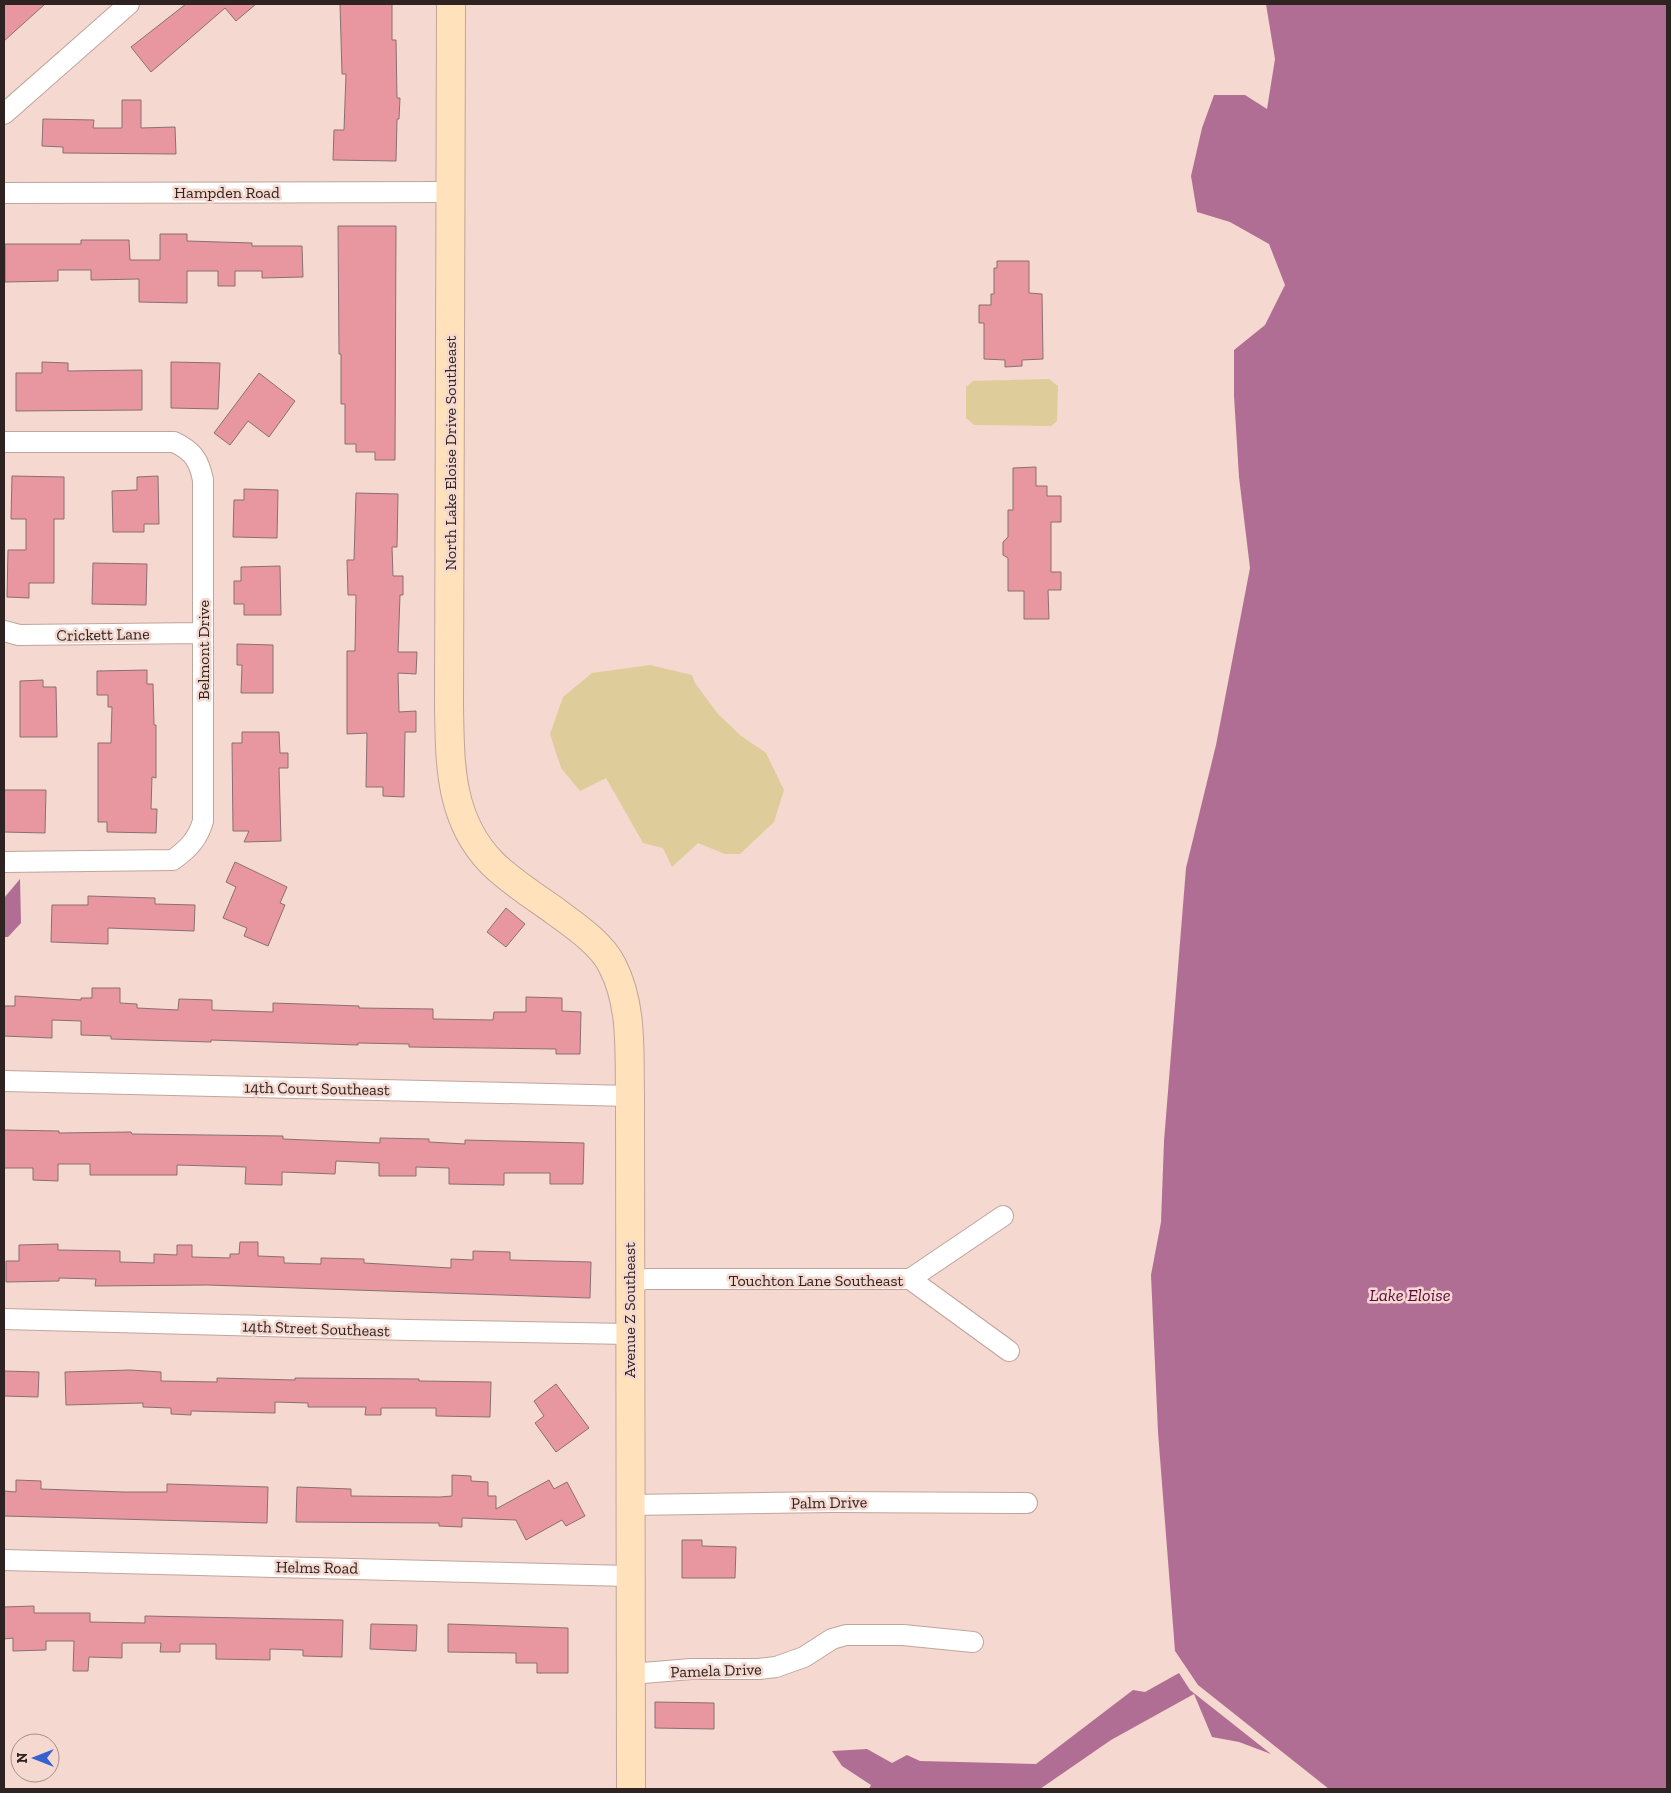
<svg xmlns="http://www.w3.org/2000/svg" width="1671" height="1793" font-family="'Zilla Slab',serif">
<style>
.green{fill:#decd9a}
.water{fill:#b16e94}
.building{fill:#e897a1;stroke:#8a6f71}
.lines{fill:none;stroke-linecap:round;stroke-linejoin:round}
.street-casing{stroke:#c0a59c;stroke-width:22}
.secondary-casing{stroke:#c0a59c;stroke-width:30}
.street{stroke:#fff;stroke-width:20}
.secondary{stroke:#ffe2bc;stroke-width:28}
.labels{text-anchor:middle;stroke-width:5;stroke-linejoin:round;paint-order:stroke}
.street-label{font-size:16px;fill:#2e2320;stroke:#f5d8cf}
.water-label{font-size:18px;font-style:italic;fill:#5c0842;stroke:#f5d8cf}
</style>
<rect width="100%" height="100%" fill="#f5d8cf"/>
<path class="green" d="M1049,379L1058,386L1057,421L1051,426L974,425L966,418V387L973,381Z
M650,665L692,675L695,683L718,714L740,735L766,753L784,790L774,822L740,854H725L698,843L672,867L663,848L643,843L606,778L580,791L561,768L550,734L563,697L592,673Z"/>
<path class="water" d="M1266,4H1667V1789H1329L1198,1685L1175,1651L1158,1432L1151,1275L1161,1222L1164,1141L1186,868L1216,745L1250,568L1239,477L1234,396V350L1265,325L1285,285L1269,244L1230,222L1197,212L1191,176L1202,128L1214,95H1245L1267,109L1275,59Z
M20,879L21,923L8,937H4V898Z
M1179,1673L1190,1690L1271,1754L1239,1742L1212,1737L1194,1694L1111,1740L1040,1789H869L871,1785L842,1766L832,1751L867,1749L892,1763L907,1755L920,1761L1036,1764L1133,1690L1145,1692Z"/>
<path class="building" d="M4,4H45L4,41Z
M186,4H256L236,21L225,8L151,72L131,47Z
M340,4H392V40H396L397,98H400L399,119H397L396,161L333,160L334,130H344L346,74H342Z
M122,100H141V128L175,127L176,154L63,153V147L42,146L43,119L94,120L93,128H122Z
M338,226H396L395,460H375V452H356V444H345V404H341V354H339Z
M160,234H187V241L252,243V246H302L303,277L262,278V271H235V286H218V271H187V303L139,302V279L91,280V270H58V281L5,282V244H81V240H129L130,260H160Z
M997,261H1029V293L1042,294L1043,359L1022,360V366L1005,367V360L984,359V323H979V305H991V294H994V268H997Z
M42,362L68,363V371L142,370V410L16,411V373H42Z
M171,362L220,363L218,409L171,408Z
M259,373L295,401L269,437L248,421L230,445L214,433Z
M1036,467V486H1047V496H1061V522H1051V572H1061V590H1048L1049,619H1024V591H1008V558L1003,555V542L1008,537V510H1013V468Z
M12,476L64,477V519H54V583H29V598L7,597L8,550H26V519H11Z
M158,476L159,524H144V532H113L112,491L137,490V477Z
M244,489L278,490L277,538L233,537L234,500H244Z
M356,493L398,494L397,547H392L393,576H403V595H400L398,652H417L416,674L398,673L399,712L416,711V732H405L404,797L383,796V787H366L367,733L347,734V651H355L356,595H348L347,560H354Z
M93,563L147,564L146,605L92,604Z
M280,566L281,615H244V604H234V581H241V567Z
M237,644L273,645V693H241L242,665H237Z
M147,670V684H153L154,725H156V778L152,777L151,809H157L156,833L107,832V822H98V743H111L112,707H108V695H97V671Z
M43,680V687H56L57,737H20V681Z
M242,732H279L280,753H288V768H279L281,841L244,842L249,831H233L232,743H242Z
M4,790H46L45,833L4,832Z
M235,862L287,887L280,903L285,905L268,946L244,936L247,928L223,918L236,887L226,882Z
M88,896L155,898V904L195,905L194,931L108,928V944L51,942L52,905H88Z
M506,908L525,924L506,947L487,932Z
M92,988H120V1003L137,1004V1008L178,1010L179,999L212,1000V1010L273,1012V1003L359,1006V1008L433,1009V1019L493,1020L494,1012H526V997L562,998V1011L581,1012L580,1054H556V1049L409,1047V1044L358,1043V1045L211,1040V1042L111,1039V1036L81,1035V1021L52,1020V1038L4,1036V1006H15V996L81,1000V998H92Z
M4,1130L59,1131V1133L131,1132L132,1134L283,1136V1139L380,1143V1138L429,1139V1142L465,1144V1140L584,1143L583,1184H550V1173H504V1185L449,1184V1168L416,1167V1176H379V1163L336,1161L335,1174L282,1172V1185L245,1184L246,1167L177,1165V1175H90V1164H58V1181L33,1180V1168H4Z
M240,1242H258V1256L284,1257V1263L321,1264V1258L364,1259V1263L451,1268V1259L473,1260V1251L510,1252V1260L591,1262L590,1298L208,1285L95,1286L96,1279L59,1278V1281L6,1282V1261H19V1245L58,1244V1250L120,1251V1262L154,1263V1254L177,1255V1245H192V1257L230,1258V1254H239Z
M130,1370L161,1372V1381L217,1382V1378L295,1380V1378L419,1379V1381L491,1382L490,1417L436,1416V1408H381V1415H365L366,1407H308V1403L275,1402V1413L191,1411V1415L171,1414V1408L143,1407V1403L66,1405L65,1372Z
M4,1371L39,1372L38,1397L4,1396Z
M556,1384L589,1428L556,1452L535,1423L544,1416L534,1401Z
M452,1475L471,1476V1481L488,1482V1496H496V1509L549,1480L554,1489L567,1482L585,1516L566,1526L562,1520L526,1540L516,1520L462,1518V1527L439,1526V1523L296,1522L297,1487L351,1489V1496L440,1497L452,1496Z
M16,1480L41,1481V1489L123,1492H167V1484L268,1487L267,1523L4,1516V1491L16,1492Z
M682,1540H702V1546L736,1547L735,1578H682Z
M34,1606V1613H90V1622L145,1623V1616L343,1620L342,1657L303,1656V1650L270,1649V1660L216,1659V1644H180V1652H160L161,1643H122V1658L89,1657L88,1671H73L74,1641H46V1650L13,1651V1638L4,1639V1607Z
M371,1624L417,1625L416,1651L370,1649Z
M448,1624L568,1628V1673H537V1663H516V1653L448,1652Z
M655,1702L714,1703V1729L655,1728Z"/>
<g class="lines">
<g class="street-casing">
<path id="street" d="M4,114L129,4
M4,193L449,192
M4,442H174C193,451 199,460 203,480V821C198,839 188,849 173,860L4,862
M4,631L19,635L202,633
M4,1081L630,1096
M910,1279L1003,1216
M629,1282L647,1279H910L1009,1351
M4,1319L408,1330L629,1334
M630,1505L833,1502L1027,1503
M4,1560L629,1576
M631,1674L691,1669H759L776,1667L804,1657L832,1639L846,1635H903L973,1642"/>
</g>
<g class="secondary-casing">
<path id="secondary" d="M451,4L449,706C450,763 449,819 492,863C510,881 534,896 555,911C575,926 601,943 612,965C633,1005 629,1052 630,1096L631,1789"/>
</g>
<use href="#street" class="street"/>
<use href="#secondary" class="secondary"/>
</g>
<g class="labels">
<g class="street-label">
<text x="227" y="198">Hampden Road</text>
<text transform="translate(450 453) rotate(-90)" y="6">North Lake Eloise Drive Southeast</text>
<text transform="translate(103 634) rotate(-1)" y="6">Crickett Lane</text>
<text transform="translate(203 650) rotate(-90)" y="6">Belmont Drive</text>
<text transform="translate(317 1088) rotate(1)" y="6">14th Court Southeast</text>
<text x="816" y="1286">Touchton Lane Southeast</text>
<text transform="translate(629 1310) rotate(-90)" y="6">Avenue Z Southeast</text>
<text transform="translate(316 1328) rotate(2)" y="6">14th Street Southeast</text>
<text transform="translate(829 1502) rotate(-1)" y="6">Palm Drive</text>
<text transform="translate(317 1567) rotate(1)" y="6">Helms Road</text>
<text transform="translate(716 1670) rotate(-2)" y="6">Pamela Drive</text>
</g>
<g class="water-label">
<text x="1410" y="1301">Lake Eloise</text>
</g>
</g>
<rect width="1671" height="1793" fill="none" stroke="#2e2320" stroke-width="10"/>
<g transform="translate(35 1758) rotate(270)"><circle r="24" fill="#f5d8cf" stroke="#a59089"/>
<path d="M0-4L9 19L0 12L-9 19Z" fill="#3561d1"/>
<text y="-8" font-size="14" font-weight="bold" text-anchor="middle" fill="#2e2320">N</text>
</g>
</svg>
